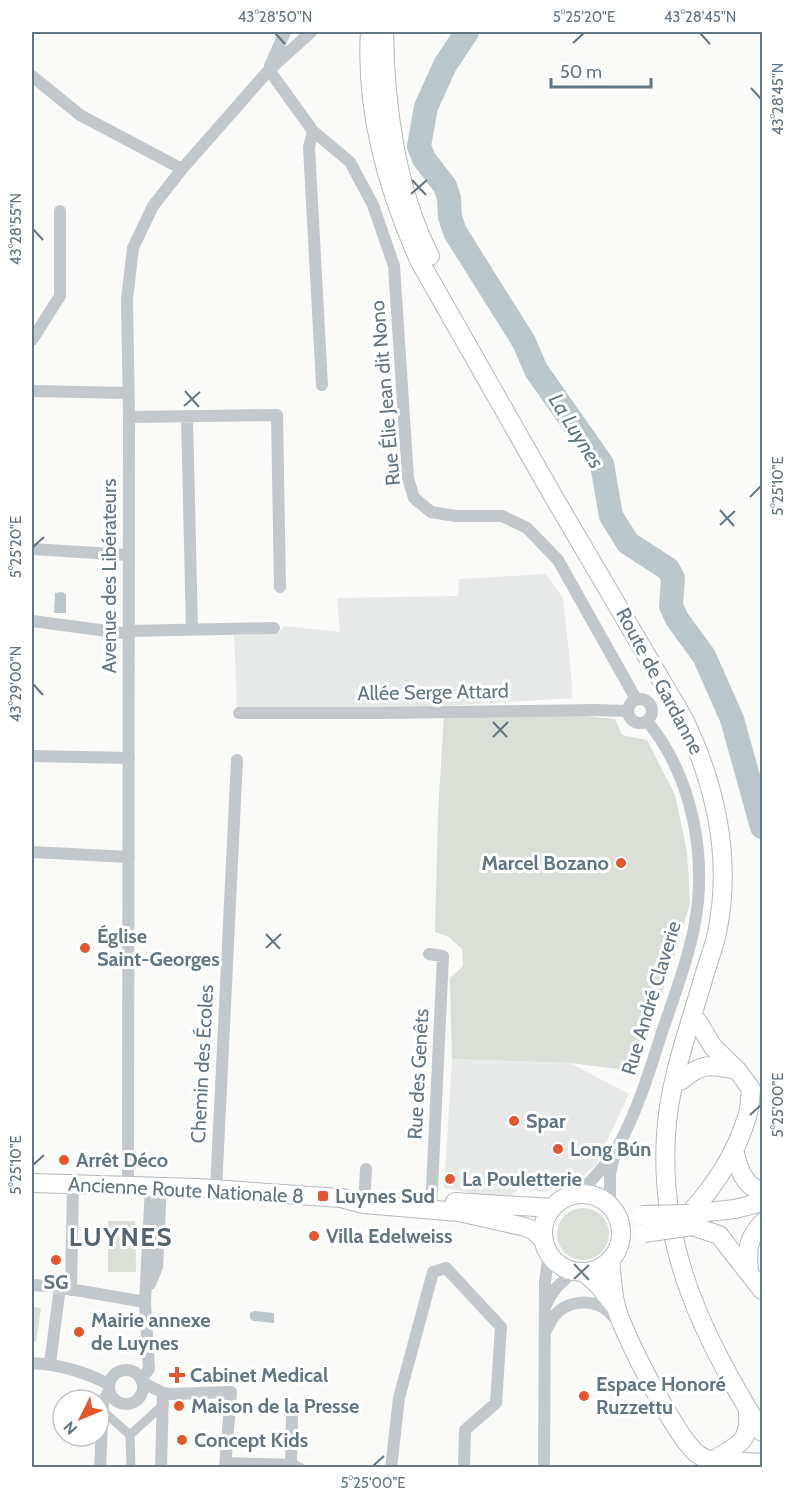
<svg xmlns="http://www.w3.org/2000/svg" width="794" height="1499" font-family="Cabin,sans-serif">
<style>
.built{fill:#e8e9e9}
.green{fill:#dadfd7}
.water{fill:#bbc7cb}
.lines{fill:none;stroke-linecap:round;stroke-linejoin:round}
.river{stroke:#bbc7cb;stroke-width:24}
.secondary-casing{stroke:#b3babf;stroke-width:20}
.pedestrian{stroke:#c3c8cc;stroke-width:9}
.minor{stroke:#c3c8cc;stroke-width:12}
.secondary{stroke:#fff;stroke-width:18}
.secondary-bridge-casing{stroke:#b3babf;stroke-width:20;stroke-linecap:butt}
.secondary-bridge{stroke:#fff;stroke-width:18}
.ticks{fill:none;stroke:#657683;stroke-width:2}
.poi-dot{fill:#e4572e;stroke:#fff;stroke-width:2}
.labels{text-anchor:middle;stroke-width:6;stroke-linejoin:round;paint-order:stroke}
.street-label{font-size:20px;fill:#657683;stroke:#fff}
.poi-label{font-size:20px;font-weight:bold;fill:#657683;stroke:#fff;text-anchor:start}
.water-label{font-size:21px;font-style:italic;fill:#60757c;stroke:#fff}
.district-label{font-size:26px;font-weight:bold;letter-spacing:1.5px;fill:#57646e;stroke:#fff}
.neatline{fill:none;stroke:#657683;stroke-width:2}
.ticks-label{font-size:15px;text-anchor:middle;fill:#657683}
</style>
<rect width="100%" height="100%" fill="#fafaf8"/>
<path class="built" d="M546,574L563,598L572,683V698L396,709L237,708L234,635L278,633L284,626L340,632L337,598L458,596L459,579Z
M452,1059L570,1063L629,1094L596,1164L578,1181L545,1192L520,1188L505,1199L444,1188Z"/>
<path class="green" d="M444,716H583L615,719L622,735L647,740L675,795L687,851L690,904L665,985L634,1071L570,1063L452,1059L450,978L463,966L462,949L449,937L435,932L438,813Z
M557 1234a26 26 0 1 1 52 0a26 26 0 1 1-52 0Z
M135,1221L136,1272H108V1221Z
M32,1307L41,1308L36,1342L32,1341Z"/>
<path class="water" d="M62,592L66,594V613H54L55,593Z
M254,1311L274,1313V1323L253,1321L250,1318V1313Z"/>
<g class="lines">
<path class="river" d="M467,32L445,65L426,107L419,146L424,159L445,186L449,198L450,217L455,232L524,342L536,370L602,464L611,516L628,543L668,569L673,578L671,606L677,619L704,656L732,719L762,827"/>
<g class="secondary-casing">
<path id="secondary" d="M370,32C365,111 388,191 420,262L552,494L685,721C716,787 732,860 717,933C714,947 708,962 704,976C689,1029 669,1080 666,1135C659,1250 704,1338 762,1432
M384,32C385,105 396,190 430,256
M682,1080C702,1062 712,1065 737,1070
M734,1150C739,1169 743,1185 762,1192
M32,1183L198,1188L341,1198L364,1204L459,1212L525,1227L533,1230L544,1240
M543 1233a39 39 0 1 1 78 0a39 39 0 1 1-78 0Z
M455,1202L552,1208
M689,1214C714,1187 736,1153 747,1117C750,1109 750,1098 751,1089L737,1070L713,1047L698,1022
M689,1214L735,1209L762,1202
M692,1226L719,1235L762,1290
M610,1260C612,1275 612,1292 616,1306C621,1331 679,1443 699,1455C716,1467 743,1460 762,1463
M749,1271C747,1249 747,1240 762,1223
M584,1272L598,1285L616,1307
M714,1460C740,1443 750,1443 748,1410"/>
</g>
<path class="pedestrian" d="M103,1411L130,1435L131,1468
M130,1435L164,1404"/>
<path class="minor" d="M270,66L285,32
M269,70L313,131L350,162L373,205L394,266L408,478L414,498L431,512L456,516H502L527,528L558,560L636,699
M32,76L80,115L182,169
M313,131L309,147L322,385
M32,340L60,296V211
M32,391L128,393
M187,416L192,630
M129,417L277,415L280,587
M32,549L128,555
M32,621L123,633L129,631L274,628
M628 711a12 12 0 1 1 24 0a12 12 0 1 1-24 0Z
M239,713H381L595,710L627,711
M32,756L129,758
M32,852L129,857
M429,954L443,956L431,1209
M128,1187L129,417L127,299L133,248L153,206L182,169L269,70L311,32
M216,1189L237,760
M579,1194C592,1179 607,1165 617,1148C638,1111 650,1069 663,1029C674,997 688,960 694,928C708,858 693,777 647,721
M364,1204L366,1169
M610,1205V1174L614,1156
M150,1284L157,1267L161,1187
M32,1285L60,1287L50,1364
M64,1288L145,1302
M71,1290L73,1185
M546,1305C552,1291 563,1279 576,1271
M545,1332C548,1327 551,1320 555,1315C567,1301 589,1299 604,1308C609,1311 614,1317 618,1322
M32,1363C57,1364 86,1372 108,1384
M109 1387a17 17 0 1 1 34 0a17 17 0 1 1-34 0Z
M141,1379L149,1369L145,1302L151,1187
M142,1382L163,1393L172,1394L231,1392L225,1468
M226,1463L291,1465L299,1468
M291,1465L292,1412
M100,1468L103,1402L109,1391
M161,1468L163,1393
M391,1468L399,1398L433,1272L446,1268L501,1327L496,1403L465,1430L464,1468
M544,1468L545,1282L549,1253"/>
<use href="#secondary" class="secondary"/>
<g class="secondary-bridge-casing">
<path id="secondary-bridge" d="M641,1215L689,1214
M644,1233L692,1226"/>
</g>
<use href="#secondary-bridge" class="secondary-bridge"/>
</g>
<path class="ticks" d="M275,33L285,44M700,33L710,44M573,43L584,33M751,88L761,99M412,180L426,195M411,194L427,180M33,229L43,240M185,391L199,407M184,406L200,392M750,497L761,486M720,510L734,526M720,525L735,511M33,547L44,537M33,684L43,695M493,722L507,737M493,737L508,722M266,934L280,949M266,948L281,934M750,1115L761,1105M33,1165L44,1155M574,1264L589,1280M574,1279L589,1265M373,1466L384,1456"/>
<g class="poi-dot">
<circle cx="621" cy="863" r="6"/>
<circle cx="85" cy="948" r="6"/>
<circle cx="514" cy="1121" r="6"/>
<circle cx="558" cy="1149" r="6"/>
<circle cx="64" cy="1160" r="6"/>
<circle cx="450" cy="1179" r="6"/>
<rect x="317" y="1190" width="12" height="12" rx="3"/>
<circle cx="314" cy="1236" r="6"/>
<circle cx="56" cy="1260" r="6"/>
<circle cx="79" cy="1332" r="6"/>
<path d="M174 1366h6v6h6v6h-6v6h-6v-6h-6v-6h6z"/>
<circle cx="584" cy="1396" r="6"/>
<circle cx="179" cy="1406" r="6"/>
<circle cx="182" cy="1440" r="6"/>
</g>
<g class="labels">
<g class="street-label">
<text transform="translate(385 393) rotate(-95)" y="7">Rue Élie Jean dit Nono</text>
<text transform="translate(109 576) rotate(-90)" y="7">Avenue des Libérateurs</text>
<text transform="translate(660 681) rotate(62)" y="7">Route de Gardanne</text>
<text transform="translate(433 692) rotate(-1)" y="7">Allée Serge Attard</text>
<text transform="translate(651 998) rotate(-73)" y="7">Rue André Claverie</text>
<text transform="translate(202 1064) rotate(-87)" y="7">Chemin des Écoles</text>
<text transform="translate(418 1074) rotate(-87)" y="7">Rue des Genêts</text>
<text transform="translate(186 1190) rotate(3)" y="7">Ancienne Route Nationale 8</text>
</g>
<g class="poi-label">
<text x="609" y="870" text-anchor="end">Marcel Bozano</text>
<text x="97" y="943">Église<tspan x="97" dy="23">Saint-Georges</tspan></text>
<text x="526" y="1128">Spar</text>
<text x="570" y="1156">Long Bún</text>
<text x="76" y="1167">Arrêt Déco</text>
<text x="462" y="1186">La Pouletterie</text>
<text x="335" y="1203">Luynes Sud</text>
<text x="326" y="1243">Villa Edelweiss</text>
<text x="56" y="1289" text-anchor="middle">SG</text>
<text x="91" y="1327">Mairie annexe<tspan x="91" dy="23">de Luynes</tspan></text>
<text x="190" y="1382">Cabinet Medical</text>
<text x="596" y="1391">Espace Honoré<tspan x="596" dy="23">Ruzzettu</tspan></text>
<text x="191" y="1413">Maison de la Presse</text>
<text x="194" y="1447">Concept Kids</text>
</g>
<g class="water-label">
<text transform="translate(576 431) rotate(58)" y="7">La Luynes</text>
</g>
<g class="district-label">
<text x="121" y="1246">LUYNES</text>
</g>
</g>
<rect width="794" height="1499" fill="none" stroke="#ffffff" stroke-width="66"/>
<g transform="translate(81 1418) rotate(227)"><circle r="28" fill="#ffffff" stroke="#c1c8cd" stroke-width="1.5"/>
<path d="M0-4.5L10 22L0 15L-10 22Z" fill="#e4572e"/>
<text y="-9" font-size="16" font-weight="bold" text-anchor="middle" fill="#657683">N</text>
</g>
<path d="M551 78v9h100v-9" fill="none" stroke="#657683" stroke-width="3"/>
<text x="560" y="78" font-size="18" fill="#657683" stroke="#ffffff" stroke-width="4.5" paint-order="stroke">50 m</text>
<rect x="33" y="33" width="728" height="1433" class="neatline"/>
<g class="ticks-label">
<text x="275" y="22">43°28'50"N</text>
<text x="584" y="22">5°25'20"E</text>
<text x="700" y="22">43°28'45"N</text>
<text transform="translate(778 99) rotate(-90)" y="5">43°28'45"N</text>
<text transform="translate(16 229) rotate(-90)" y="5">43°28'55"N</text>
<text transform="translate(778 486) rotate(-90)" y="5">5°25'10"E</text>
<text transform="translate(16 547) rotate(-90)" y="5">5°25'20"E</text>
<text transform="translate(16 684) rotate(-90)" y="5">43°29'00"N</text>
<text transform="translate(778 1105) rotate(-90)" y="5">5°25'00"E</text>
<text transform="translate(16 1165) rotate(-90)" y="5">5°25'10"E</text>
<text x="373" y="1488">5°25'00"E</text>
</g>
</svg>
